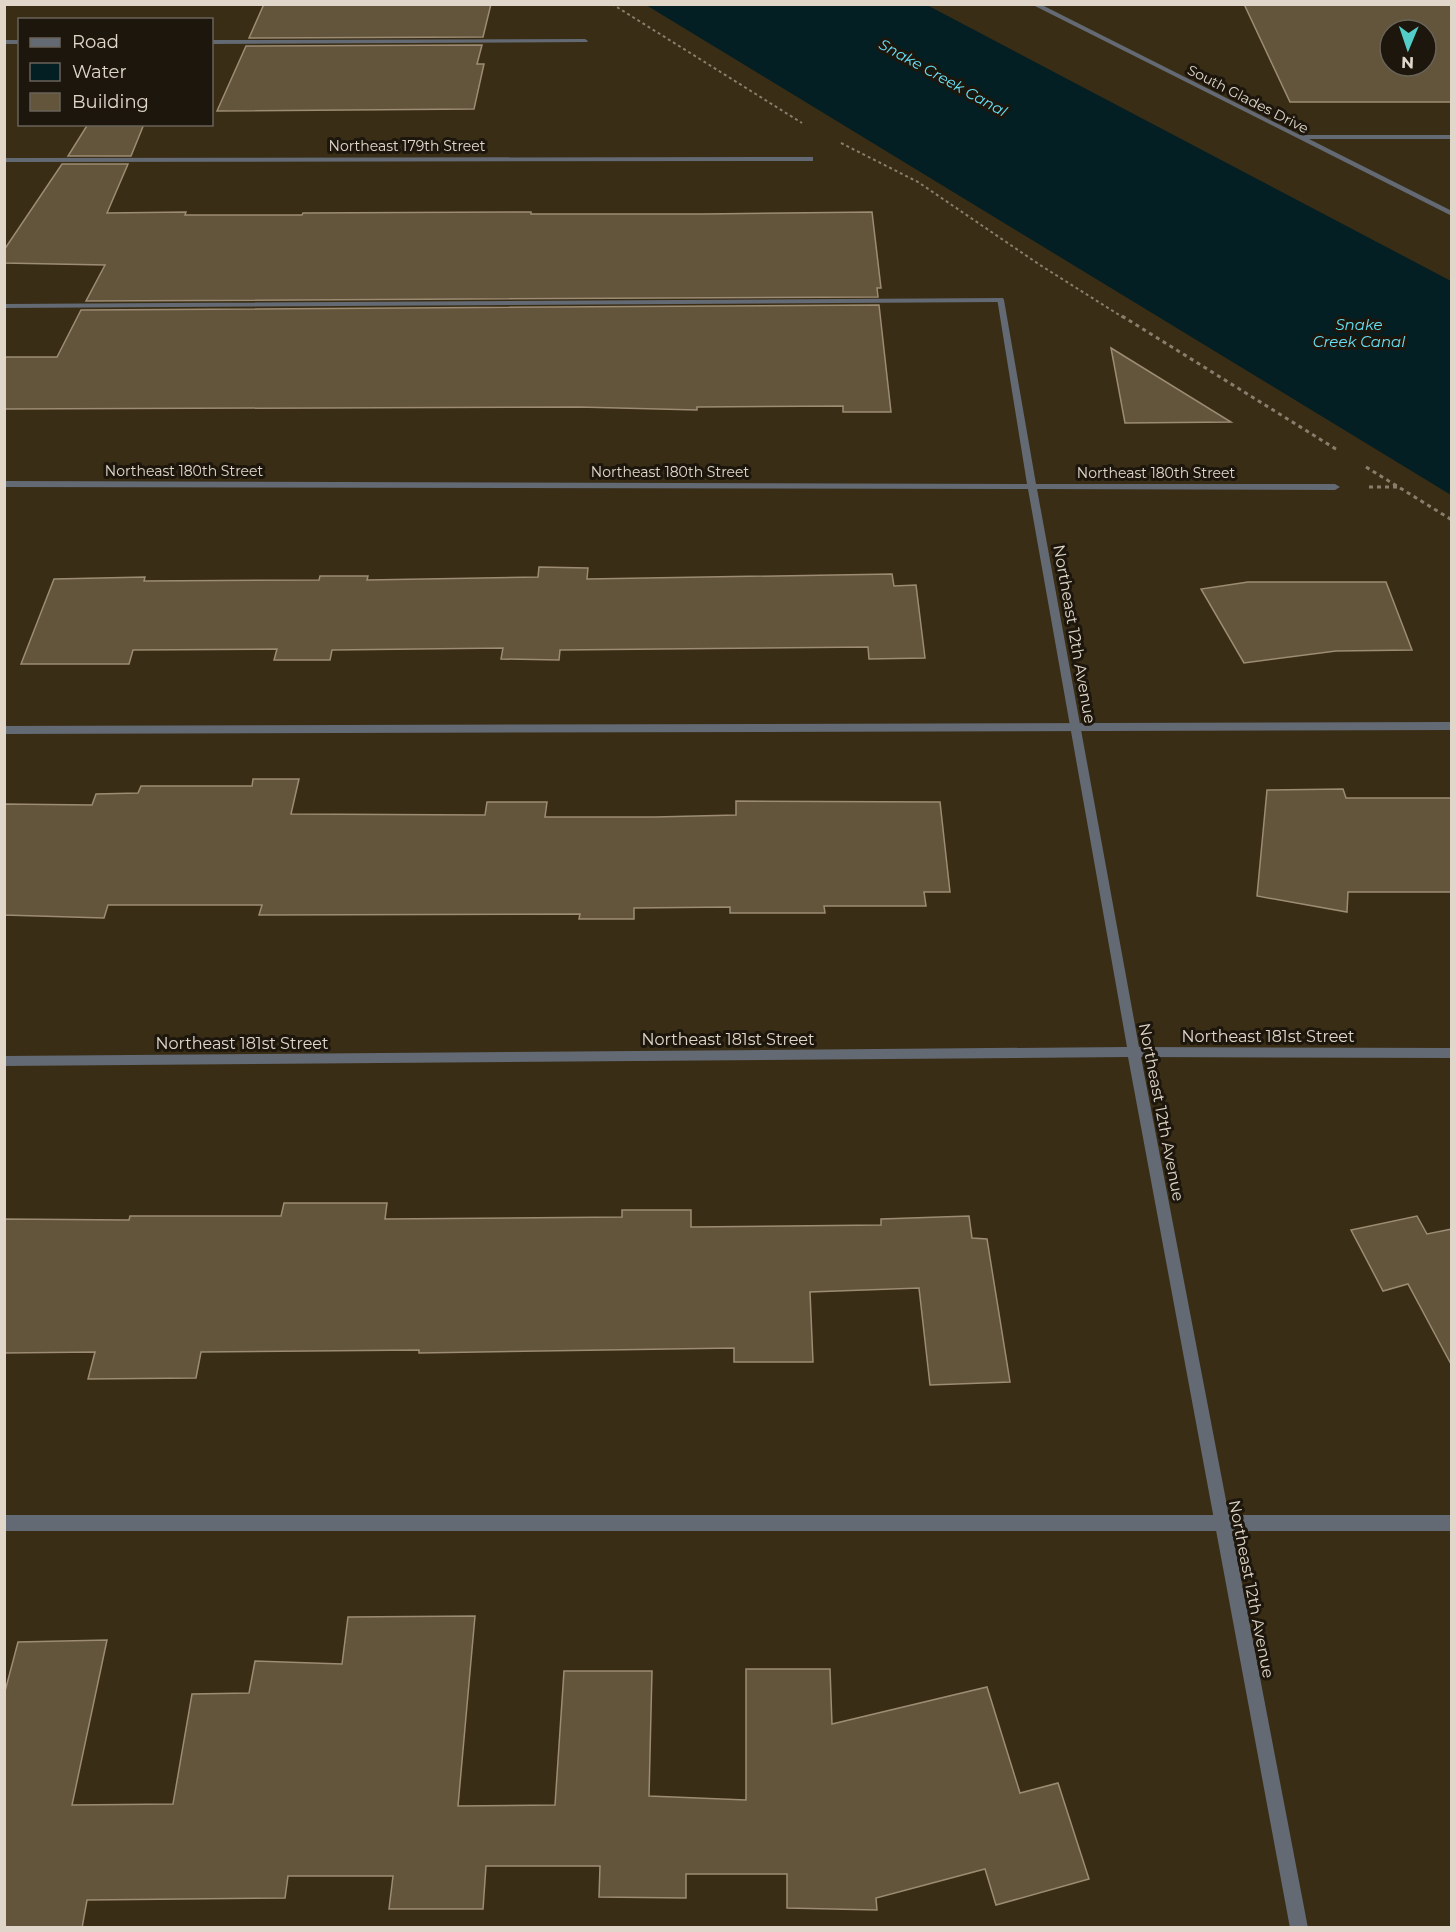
<svg xmlns="http://www.w3.org/2000/svg" width="1456" height="1932" font-family="Montserrat,sans-serif">
<style>
.water{fill:#041f23}
.building{fill:#63543c;stroke:#9c8c73;stroke-width:1.5;fill-rule:evenodd}
.lines{fill:none;stroke-linecap:round;stroke-linejoin:round}
.path-far1{stroke:#897e6c;stroke-width:2;stroke-dasharray:3 3;stroke-linecap:butt}
.path{stroke:#897e6c;stroke-width:3;stroke-dasharray:4 4;stroke-linecap:butt}
.lane{fill:#636a74;fill-rule:evenodd}
.street{fill:#636a74;fill-rule:evenodd}
.labels{text-anchor:middle;stroke-width:6;stroke-linejoin:round;paint-order:stroke}
.far-street-label{font-size:14px;fill:#e0d7ca;stroke:#1c160c}
.far-water-label{font-size:15px;font-style:italic;fill:#66e1f7;stroke:#1c160c}
.street-label{font-size:16px;fill:#e0d7ca;stroke:#1c160c}
</style>
<rect width="100%" height="100%" fill="#3a2d16"/>
<path class="water" d="M646,5H927L1451,281V495Z"/>
<path class="building" d="M264,4H491L483,37L249,38Z
M1244,4H1452V102H1290ZM1390,30H1426V66H1390Z
M482,45L477,64H484L474,109L217,111L246,46Z
M88,124H144L131,156H68Z
M62,164H128L107,213L186,212L185,215H302L303,213L531,212V214H703L872,212L881,288H877L878,297L86,301L105,265L4,263V250Z
M879,305L891,412H843V406L697,407V410L579,407L4,409V357H57L81,310Z
M1111,348L1231,422L1125,423Z
M539,567L588,568L587,579L892,574L894,586L916,585L925,658L869,659L868,647L560,650L559,660L501,659L503,648L332,650L330,660H274L277,649L133,650L129,664H21L54,579L145,577L144,581L319,580L320,576H368L367,580L538,577Z
M1248,582H1386L1412,650L1336,651L1244,663L1201,589Z
M253,779H299L291,814L485,815L487,802H547L545,817H655L736,815V801L940,802L950,892H924L926,906H824L825,913H730V907L634,908V919H579L580,914L259,915L262,905H108L104,918L4,915V804L92,805L96,794L138,793L141,786H252Z
M1343,789L1346,798H1452V892H1348L1347,912L1257,896L1267,790Z
M284,1203H387L385,1219L622,1217V1210H691V1227L881,1225V1219L969,1216L972,1238L987,1239L1010,1382L930,1385L919,1288L810,1292L813,1362H734V1348L419,1353V1350L201,1352L196,1378L88,1379L95,1352L4,1353V1219L129,1220L130,1216H281Z
M1417,1216L1427,1234L1452,1229V1366L1408,1284L1383,1291L1351,1230Z
M475,1616L458,1806L555,1805L564,1671H652L649,1796L746,1800V1669H830L832,1724L987,1687L1020,1793L1058,1783L1089,1879L996,1905L985,1869L876,1898L877,1910L787,1908V1874H686V1898L599,1897L600,1866H486L483,1909H389L393,1876H288L285,1898L87,1900L82,1928H4V1695L18,1642L107,1640L72,1805L173,1804L192,1694L249,1693L255,1661L342,1664L348,1617Z"/>
<g class="lines">
<path class="path-far1" d="M612,4L802,123
M841,143L918,182L1040,265L1124,318"/>
<path class="path" d="M1122,316L1339,451
M1366,467L1452,520
M1369,487H1398"/>
<path class="lane" d="M585,39L588,41L587,42L212,44V40Z
M4,40H20V44H4Z
M1003,298L1004,300L1000,302L4,308V304Z
M1452,722V730L4,734V726Z
M4,1515H1452V1531H4Z"/>
<path class="street" d="M1031,4H1040L1300,135H1452V139H1309L1452,211V216Z
M813,157V161H810L4,162V158Z
M997,298L1004,300L1036,484H1335L1340,487L1335,490L1037,489L1139,1047L1452,1048V1058L1141,1057L1308,1928H1290L1128,1057L4,1066V1056L1127,1047L1028,489L4,487V481L1027,484Z"/>
</g>
<g class="labels">
<g class="far-street-label">
<text transform="translate(1248 99) rotate(27)" y="5">South Glades Drive</text>
<text x="407" y="151">Northeast 179th Street</text>
<text x="184" y="476">Northeast 180th Street</text>
<text x="670" y="477">Northeast 180th Street</text>
<text x="1156" y="478">Northeast 180th Street</text>
</g>
<g class="far-water-label">
<text transform="translate(943 78) rotate(29)" y="5">Snake Creek Canal</text>
<text x="1359" y="330">Snake<tspan x="1359" dy="17">Creek Canal</tspan></text>
</g>
<g class="street-label">
<text transform="translate(1075 634) rotate(80)" y="6">Northeast 12th Avenue</text>
<text x="1268" y="1042">Northeast 181st Street</text>
<text x="728" y="1045">Northeast 181st Street</text>
<text x="242" y="1049">Northeast 181st Street</text>
<text transform="translate(1162 1112) rotate(79)" y="6">Northeast 12th Avenue</text>
<text transform="translate(1252 1589) rotate(79)" y="6">Northeast 12th Avenue</text>
</g>
</g>
<rect width="1456" height="1932" fill="none" stroke="#e0d7ca" stroke-width="12"/>
<rect x="18" y="18" width="195" height="108" fill="#1c160c" stroke="#6a6358" stroke-width="1.5"/>
<rect x="30" y="38" width="30" height="9" fill="#636a74" stroke="#6a6358" stroke-width="1.5"/>
<text x="72" y="48" font-size="18" fill="#e0d7ca">Road</text>
<rect x="30" y="63" width="30" height="18" fill="#041f23" stroke="#6a6358" stroke-width="1.5"/>
<text x="72" y="78" font-size="18" fill="#e0d7ca">Water</text>
<rect x="30" y="93" width="30" height="18" fill="#63543c" stroke="#6a6358" stroke-width="1.5"/>
<text x="72" y="108" font-size="18" fill="#e0d7ca">Building</text>
<g transform="translate(1408 48) rotate(182)"><circle r="28" fill="#1c160c" stroke="#6a6358" stroke-width="1.5"/>
<path d="M0-4.5L10 22L0 15L-10 22Z" fill="#54cdc8"/>
<text y="-9" font-size="16" font-weight="bold" text-anchor="middle" fill="#e0d7ca">N</text>
</g>
</svg>
